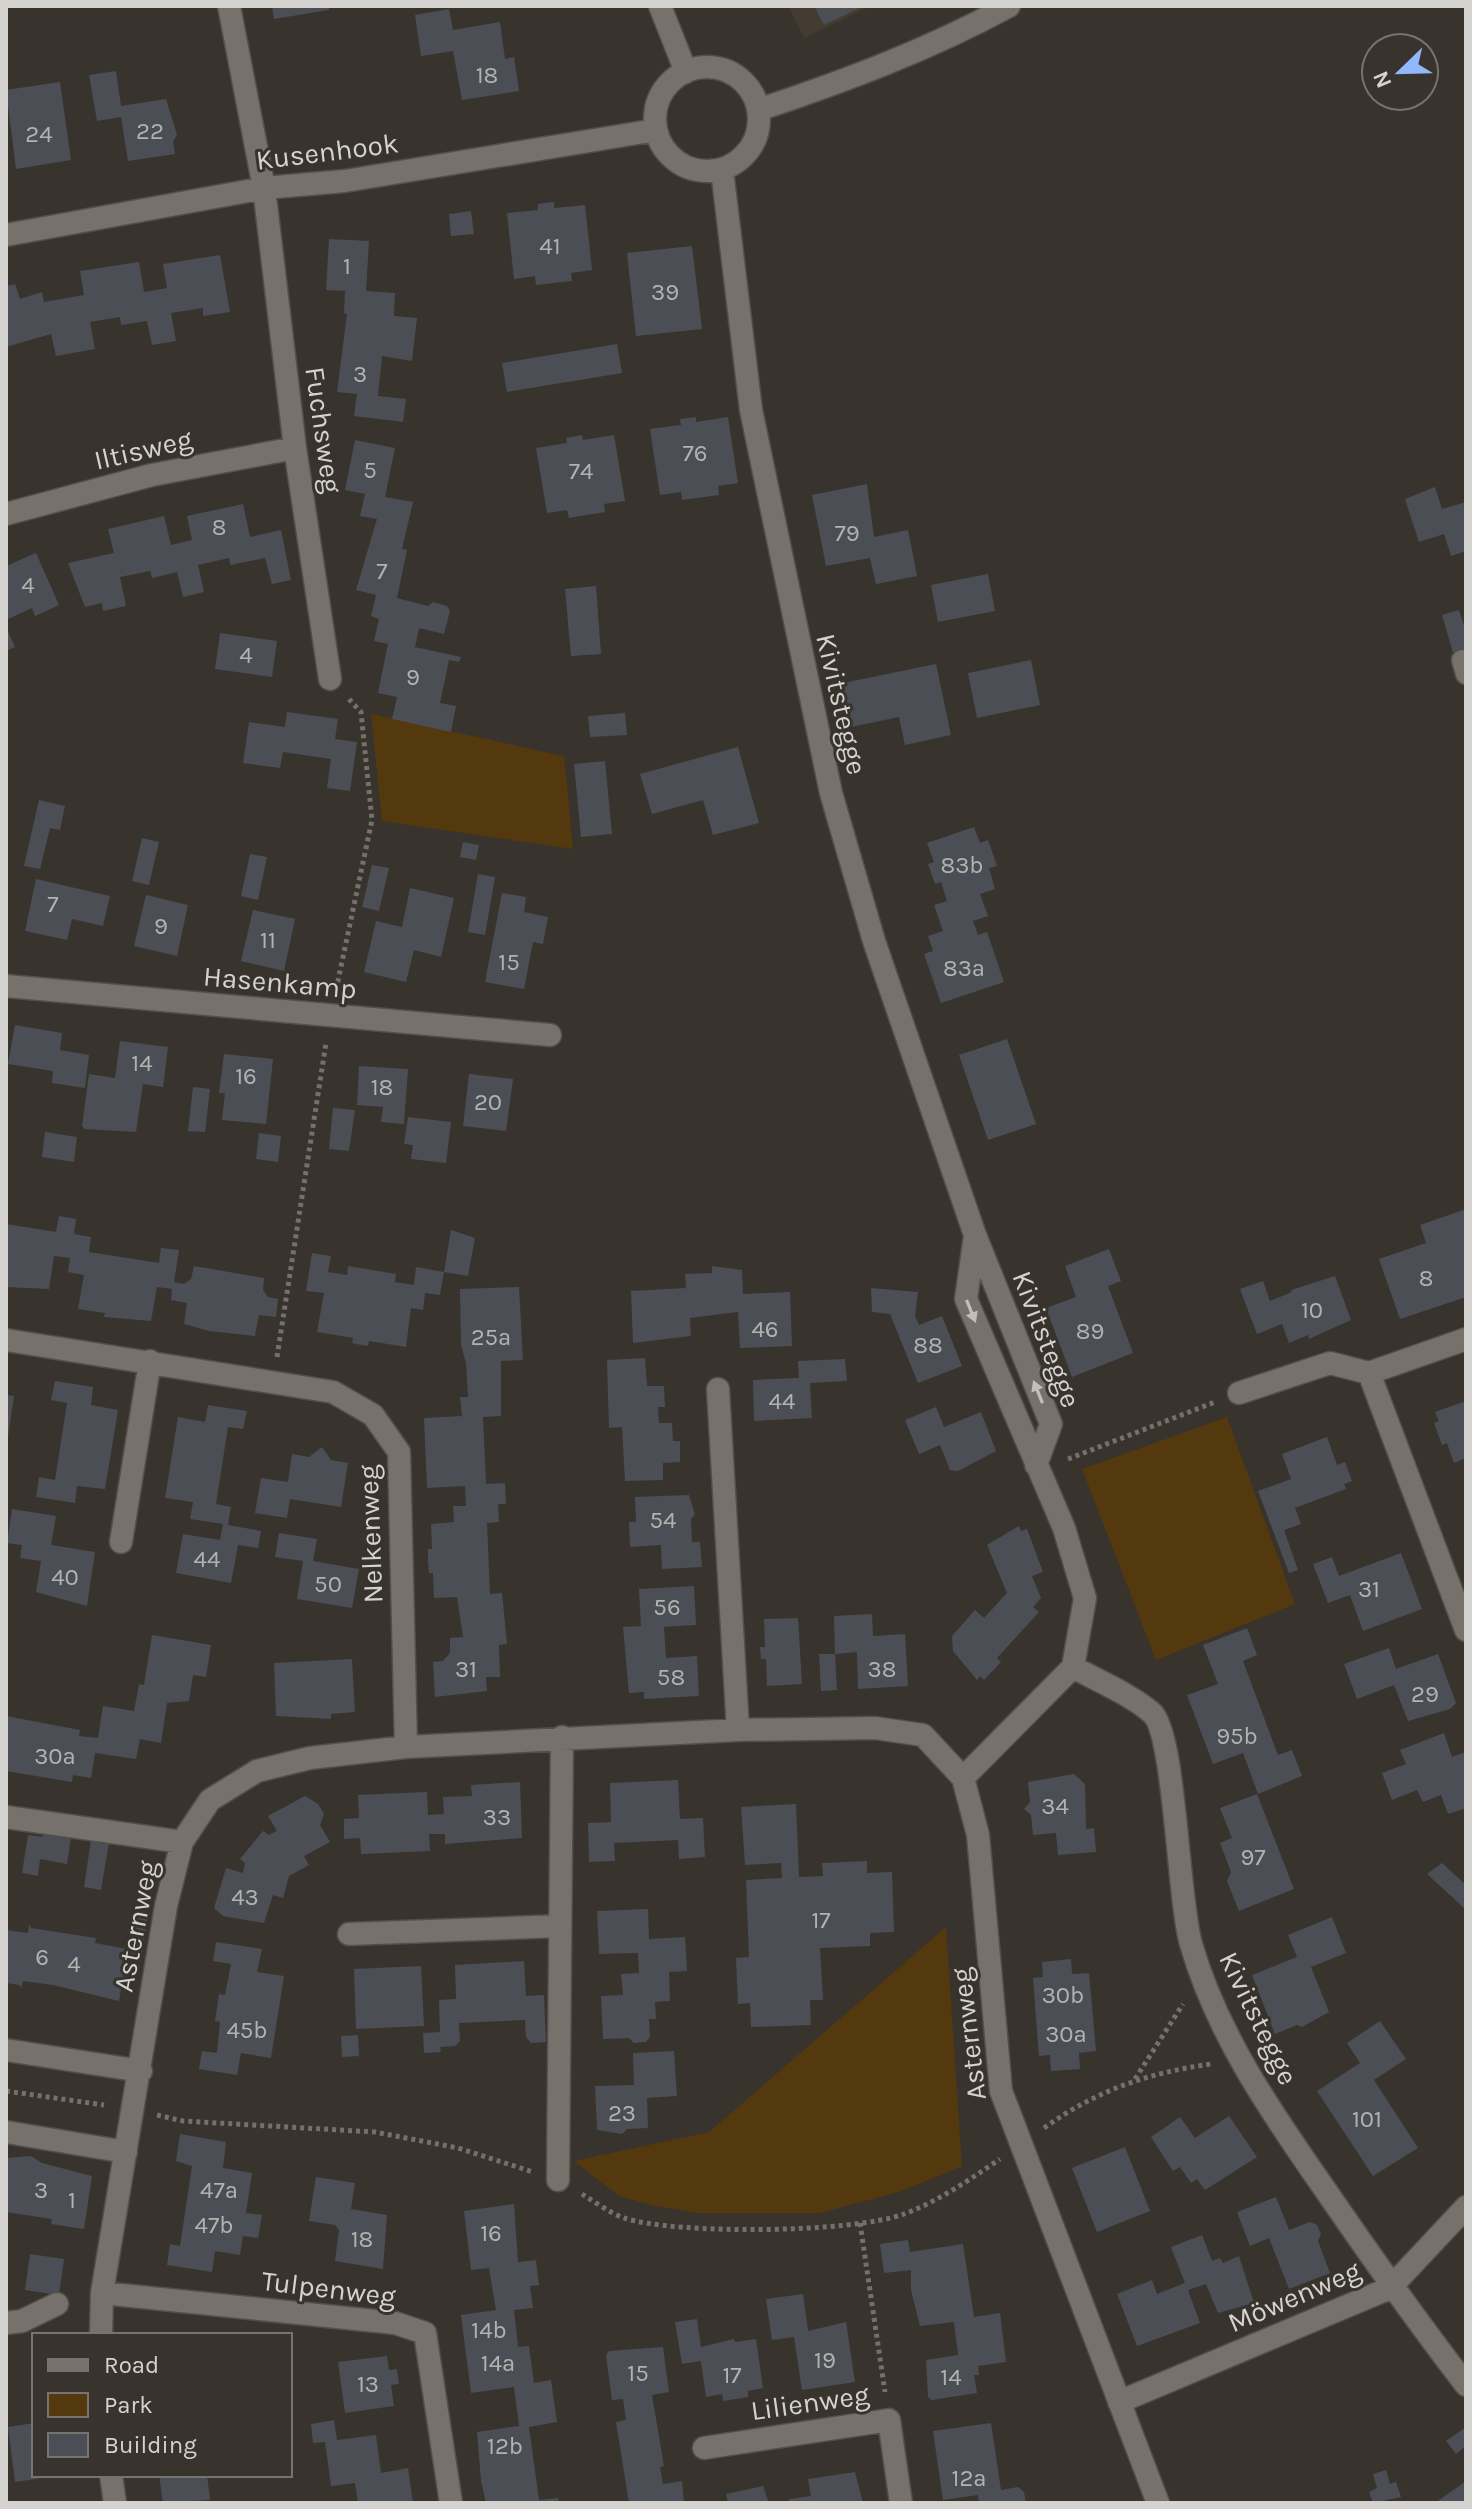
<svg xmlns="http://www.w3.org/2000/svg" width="1472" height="2509" font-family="Karla,sans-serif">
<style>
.built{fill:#433b30}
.green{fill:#53390d}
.building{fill:#4b4f55}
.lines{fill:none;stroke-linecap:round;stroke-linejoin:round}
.service-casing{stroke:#524f4a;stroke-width:23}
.minor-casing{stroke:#524f4a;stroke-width:25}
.path{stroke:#74706b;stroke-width:5;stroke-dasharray:4 4;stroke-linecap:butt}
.service{stroke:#76716a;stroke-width:20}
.minor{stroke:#76716a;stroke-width:22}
.oneway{fill:#c2bfbb}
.labels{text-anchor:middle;stroke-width:6;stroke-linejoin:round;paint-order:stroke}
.number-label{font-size:24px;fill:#b2b2b0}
.street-label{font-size:28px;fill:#d5d3cf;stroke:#38332d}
</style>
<rect width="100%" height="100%" fill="#38332d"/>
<path class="built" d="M788,6H871L804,38Z"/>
<path class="green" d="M371,714L564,756L573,849L382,821Z
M1227,1417L1295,1604L1156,1660L1082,1469Z
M946,1927L962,2166L899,2192L820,2213H699L655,2206L619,2196L574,2161L709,2132Z"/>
<path class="building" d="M272,6H329V10L274,19Z
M814,6H864L824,25Z
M449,9L453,30L500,22L505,59L514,57L519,91L462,100L453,51L421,56L415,15Z
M116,71L121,106L166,99L177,135L173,141L175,154L128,161L121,117L97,121L89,75Z
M60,82L71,160L16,169L6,90Z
M554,202V208L585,205L592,270L571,273L572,281L536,285L535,276L514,279L507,213L538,210V204Z
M471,211L474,234L451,236L449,214Z
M329,239L369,241L366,291L395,293L394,316L417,318L412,361L382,356L378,396L406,399L403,422L354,416L357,394L337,392L347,314L344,313L345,291L326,290Z
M692,246L702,329L636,336L627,253Z
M220,255L230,312L203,316V308L171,313L176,341L152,345L147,321L121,325L120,317L90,322L95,349L56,356L51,334L6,347V286L15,284L20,299L42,292L44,302L84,295L80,271L139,262L144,292L167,288L163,264Z
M617,344L622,373L507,392L502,363Z
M696,417V422L728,417L738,483L718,486L719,495L682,500L681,492L660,495L650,429L681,425L680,419Z
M582,435L583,440L614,435L625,501L604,504L605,512L569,518L567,510L547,513L536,448L567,443L566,438Z
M355,440L395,448L385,497L413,502L402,549L407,550L397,598L428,606L433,602L447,606L450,611L444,634L419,628L415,647L461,657L459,662L449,660L440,703L456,706L451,732L392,719L397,697L378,693L388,644L374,641L379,619L371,616L376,595L356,590L377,519L360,516L365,494L345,490Z
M867,484L874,537L908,530L917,576L876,584L870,558L826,566L812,495Z
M1435,487L1442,509L1466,502V551L1451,556L1444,534L1419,542L1405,499Z
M243,504L250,537L281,530L291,580L272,584L265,558L230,565L229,558L198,565L204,592L183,597L177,572L152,578L150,571L120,577L126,606L103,611L102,603L85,607L68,563L114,553L108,529L164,516L171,545L192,540L187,516Z
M36,553L59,605L35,616L32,608L6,620V566Z
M988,574L995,611L938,622L931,585Z
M596,586L601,654L571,656L565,589Z
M1459,610L1466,632V649L1453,653L1442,615Z
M6,627L15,647L6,651Z
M220,633L277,641L272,677L215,669Z
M1031,660L1040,705L977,718L968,673Z
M936,664L951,735L905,745L899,717L851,727L843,683Z
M287,712L338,719L335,739L357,742L350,791L327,788L331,759L283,752L280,768L243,763L249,722L285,727Z
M625,713L627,735L590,737L588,716Z
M738,747L759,823L713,835L703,800L652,814L640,774Z
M605,761L612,834L581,837L574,764Z
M39,800L65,806L60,830L50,828L40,869L24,866Z
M974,827L980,843L988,840L997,866L989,868L995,889L980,894L988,916L973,921L978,935L987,932L1004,982L941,1003L924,954L933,951L928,936L943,931L934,905L947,901L941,882L935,884L928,864L934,862L927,843Z
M142,838L159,842L149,885L132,881Z
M463,842L479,845L476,860L460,857Z
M250,854L267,857L258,900L241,896Z
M372,865L389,868L379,911L362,907Z
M478,874L495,877L485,935L468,932Z
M36,879L110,896L103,926L72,919L67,940L25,931Z
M410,888L454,898L441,957L414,950L406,982L364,972L376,921L402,927Z
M502,893L526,897L524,912L548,917L543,944L533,942L524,989L485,982Z
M146,895L188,905L177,956L134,946Z
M253,910L295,919L284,971L241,961Z
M15,1025L62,1033L60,1050L89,1055L85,1088L52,1083L53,1071L8,1064Z
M1007,1039L1036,1124L988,1140L959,1055Z
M120,1041L168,1047L163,1087L143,1084L136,1132L85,1129L82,1126L89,1074L115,1078Z
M224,1054L273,1059L266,1124L222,1120L225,1093H219Z
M359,1066L408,1069L404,1124L381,1122L383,1107L357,1105Z
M469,1074L513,1079L506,1131L463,1126Z
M193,1087L210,1089L205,1132L188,1131Z
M333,1108L355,1110L349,1151L329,1149Z
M408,1117L451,1122L446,1163L411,1159L413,1145L404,1144Z
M45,1132L77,1137L74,1162L42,1157Z
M259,1133L281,1136L278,1162L256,1159Z
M1466,1209V1297L1400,1319L1379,1259L1426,1243L1420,1225Z
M59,1216L76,1219L74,1234L91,1237L89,1252L159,1263L161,1248L179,1250L174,1282L184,1284L191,1279L194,1266L264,1278L263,1290L268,1297L278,1299L276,1317L259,1315L255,1336L209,1331L184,1324L187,1303L171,1300L172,1289L157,1287L151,1321L104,1317L105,1313L78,1309L84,1275L68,1272L70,1258L54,1256L49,1289L6,1287V1224L56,1232Z
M451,1230L475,1238L468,1276L444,1272Z
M1109,1249L1121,1281L1108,1286L1133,1353L1072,1377L1046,1308L1076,1297L1065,1266Z
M312,1253L331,1256L328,1272L347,1275L348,1266L396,1274L395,1282L414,1285L416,1267L444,1272L440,1295L425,1293L423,1310L411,1308L406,1347L369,1341L368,1346L361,1345L352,1343L353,1338L317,1332L324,1293L306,1291Z
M712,1266L742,1270L743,1294L790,1292L792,1346L740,1348L738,1312L690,1318L691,1336L633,1343L631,1291L686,1288L685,1274L712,1273Z
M1335,1276L1351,1320L1309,1339L1308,1335L1289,1343L1282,1324L1257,1334L1240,1289L1263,1281L1270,1301L1292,1292L1291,1290Z
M519,1287L523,1360L501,1361V1416L483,1417L486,1484L505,1483L506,1504H498L499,1522L487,1523L490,1594L502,1593L507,1644L499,1645L500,1677H486L487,1691L435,1697L433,1662L443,1661L450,1653V1638L463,1637L457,1597L434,1598L433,1573H429L428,1561V1549H432L431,1524L454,1522L453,1506H466L465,1486L427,1488L424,1418L462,1416L460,1397H468L466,1363L461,1345L460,1289Z
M871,1288L918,1292L915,1316L919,1325L942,1316L962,1366L918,1383L890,1314L872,1312Z
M645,1358L647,1386H664L665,1407H658L659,1423H672L673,1441H680V1462L663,1463V1480L625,1481L622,1427L609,1428L607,1360Z
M845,1359L847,1381L810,1383L812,1418L754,1421L753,1380L799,1378L798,1361Z
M55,1381L93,1387L91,1405L118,1410L105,1489L77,1486L75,1503L36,1497L39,1477L55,1480L67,1403L51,1400Z
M6,1395L14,1396L8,1437H6Z
M1466,1401V1458L1454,1463L1447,1443L1442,1445L1434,1423L1439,1421L1435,1412Z
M208,1405L247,1411L243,1429L228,1427L216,1504L231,1507L228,1525L261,1531L258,1548L238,1545L231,1583L176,1573L183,1534L220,1540L223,1524L190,1519L193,1502L165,1498L178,1417L205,1422Z
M936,1407L944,1427L981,1412L996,1451L958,1471L950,1470L940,1445L919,1454L905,1420Z
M1327,1437L1337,1465L1345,1462L1352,1481L1344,1484L1346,1489L1295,1508L1301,1524L1284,1530L1298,1570L1289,1573L1258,1491L1291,1479L1282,1454Z
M322,1447L331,1460L348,1463L341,1507L290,1499L287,1518L255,1513L261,1478L288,1482L292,1454L309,1457Z
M689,1495L695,1514L691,1519L692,1542H700L702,1567L662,1569L661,1545L630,1547L629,1522H636L635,1497Z
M12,1509L56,1516L51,1545L95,1552L87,1606L36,1592L41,1561L20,1558L22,1545L7,1543Z
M1019,1526L1021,1531L1027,1529L1043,1572L1032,1576L1041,1598L1033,1607L1039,1612L997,1658L1001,1662L984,1680L980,1676L977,1680L953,1651L952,1636L975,1610L984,1618L1007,1593L987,1545Z
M279,1533L317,1539L313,1561L359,1569L352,1608L297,1599L303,1561L275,1557Z
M1401,1553L1422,1609L1363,1631L1350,1595L1328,1603L1313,1564L1332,1557L1339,1576Z
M694,1586L696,1625L664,1627L666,1658L697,1656L699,1696L644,1699V1692L629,1693L623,1627L641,1626L639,1589Z
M872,1614L873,1636L905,1634L908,1686L858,1689L857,1652L835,1654L834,1616Z
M798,1618L802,1684L767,1686L766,1659H761L760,1647H765L764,1619Z
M1247,1628L1257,1655L1243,1661L1273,1742L1278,1755L1292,1750L1302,1776L1258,1794L1243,1753L1213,1764L1187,1695L1218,1684L1203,1645Z
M152,1635L211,1645L206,1677L193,1675L189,1701L167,1703L161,1743L140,1739L136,1759L95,1753L91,1778L73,1775L72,1782L6,1771V1716L80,1730L79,1736L98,1738L103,1706L134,1711L139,1684L144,1685Z
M1389,1648L1396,1669L1438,1654L1456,1703L1450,1709L1408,1721L1394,1685L1357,1699L1344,1664Z
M819,1654H835L837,1690L821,1691Z
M352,1659L355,1712L331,1714V1719L276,1716L274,1663Z
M1444,1733L1452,1757L1466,1752V1808L1448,1814L1441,1795L1423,1802L1417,1790L1392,1800L1382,1773L1406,1764L1400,1750Z
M1074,1774L1085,1784L1086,1829L1094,1828L1096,1852L1058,1855L1056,1833L1033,1835L1031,1815L1024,1809L1030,1802L1028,1782Z
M678,1780L680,1819L703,1818L705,1857L679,1859L678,1840L614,1843L615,1861L589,1862L588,1823L611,1822L610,1783Z
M520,1782L522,1838L445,1844V1834H429L430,1851L361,1854L360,1838L344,1839V1819L359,1818L358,1795L427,1792L428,1815L444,1814L443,1797L472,1796L471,1785Z
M1257,1794L1294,1889L1239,1911L1227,1881L1231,1872L1220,1843L1232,1838L1220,1808Z
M305,1796L318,1804L324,1814L320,1825L330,1842L304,1856L309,1865L289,1876L283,1898L273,1895L264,1923L223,1916L214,1908L226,1868L243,1873L245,1863L240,1859L263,1831L269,1835L277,1831L268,1816Z
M796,1804L799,1877L823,1876L822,1863L867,1861V1873L892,1872L894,1932L870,1933V1946L820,1948L823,2000H810L811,2025L751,2027L750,2003L738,2004L736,1958L749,1957L746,1880L782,1878L781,1863L745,1865L741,1807Z
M44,1833L71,1837L67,1864L40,1859L38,1876L22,1873L28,1835L43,1837Z
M91,1840L109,1843L101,1890L84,1887Z
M1442,1863L1466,1885L1464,1908L1427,1874Z
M648,1909L649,1939L685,1937L687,1971L669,1972L670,2001L655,2002L656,2019H649L650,2037L646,2042L634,2043L629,2038L603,2039L601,1996L623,1995L621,1974L639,1973L638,1953L599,1954L597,1911Z
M133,1912L148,1914L141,1961L126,1959L119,2001L53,1985L23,1981L21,1989L20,1985L6,1983V1930L28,1933L29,1924L31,1928L96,1938L95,1943L127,1949Z
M1332,1917L1346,1953L1311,1967L1329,2012L1302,2027L1297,2025L1275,2034L1252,1975L1297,1957L1288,1935Z
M216,1942L262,1949L257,1972L284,1976L271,2058L241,2053L237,2075L199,2069L202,2051L217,2053L220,2022L215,2021L219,1994L225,1995L231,1964L213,1961Z
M1071,1959L1072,1974L1089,1973L1096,2051L1079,2053L1080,2069L1051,2071L1050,2055L1039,2056L1033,1978L1043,1977L1042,1962Z
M524,1961L526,1996L544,1995L546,2042L531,2043L526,2037L525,2020L459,2023L460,2041L455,2046L440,2047L441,2052L424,2053L423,2033L440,2032L439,2000L456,1999L455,1965Z
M421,1966L424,2026L356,2029L354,1969Z
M1380,2021L1406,2059L1374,2080L1418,2148L1373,2176L1317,2091L1360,2063L1347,2043Z
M358,2035L359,2056L342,2057L341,2036Z
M674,2051L677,2096L647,2098L648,2128L627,2129L622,2134L597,2130L595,2086L634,2085L633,2053Z
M1229,2116L1257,2157L1205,2190L1197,2179L1191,2183L1180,2167L1173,2171L1151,2137L1180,2117L1195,2138Z
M180,2134L226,2142L223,2168L252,2173L246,2213L262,2215L258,2238L243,2236L240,2255L215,2251L212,2272L167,2265L170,2244L180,2246L192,2166L176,2161Z
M1125,2147L1150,2211L1097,2232L1072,2168Z
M31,2156L42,2163L92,2176L84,2229L51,2224L52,2219L6,2212V2158Z
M316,2177L355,2183L351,2209L387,2215L383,2269L335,2261L339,2230L335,2225L309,2221Z
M1276,2197L1289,2230L1310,2222L1317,2225L1321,2234L1318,2241L1330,2273L1289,2289L1269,2238L1250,2246L1237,2212Z
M514,2204L518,2262L536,2260L539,2285L530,2286L533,2308L514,2310L518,2347L529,2346L534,2383L551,2380L557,2422L529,2427L539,2500L558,2498L559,2503H486L481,2481L477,2432L519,2426L514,2387L471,2393L461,2315L496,2310L489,2268L471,2270L464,2211Z
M1202,2235L1212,2261L1220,2258L1223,2263L1239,2256L1254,2303L1218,2313L1206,2284L1188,2290L1200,2323L1137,2346L1117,2294L1152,2280L1157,2294L1185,2283L1171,2247Z
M908,2240L910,2252L963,2244L974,2317L1000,2313L1006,2362L978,2366L979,2375H974L977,2393L932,2400L928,2397L926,2360L958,2355L954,2322L920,2326L911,2290V2270L884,2273L880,2244Z
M30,2254L64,2259L59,2295L25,2290Z
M803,2294L808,2331L846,2322L855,2382L802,2390L794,2337L772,2340L766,2299Z
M697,2319L701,2347L734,2339L735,2342L756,2339L763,2388L748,2391V2397L723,2401L722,2394L706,2397L701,2361L682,2364L675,2322Z
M663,2347L669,2392L652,2395L664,2466L660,2467L663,2484L682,2481L684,2503H629L616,2422L626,2420L623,2399L612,2400L606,2355L609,2351Z
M387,2356L389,2370L397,2369L399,2384L391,2385L394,2406L345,2413L338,2362Z
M334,2420L337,2440L376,2435L381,2473L408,2468L413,2503H358L355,2483L331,2486L325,2442L313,2443L311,2424Z
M34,2423V2475L49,2477L15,2482L8,2427Z
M991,2423L1001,2490L1018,2487L1024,2492L1026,2503H979L978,2495L943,2500L933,2431Z
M1466,2427V2446L1456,2454L1446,2441Z
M1386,2470L1390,2484L1396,2482L1401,2497L1373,2503L1369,2492L1377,2488L1373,2474Z
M855,2472L863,2503H789V2499L811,2496L808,2479Z
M159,2475H207L210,2500L163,2503Z
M1466,2481V2503H1435Z
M763,2486L769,2503H728L726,2494Z"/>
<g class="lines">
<g class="service-casing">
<path id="service" d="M1462,660L1466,674"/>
</g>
<g class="minor-casing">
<path id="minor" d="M229,6L264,188L295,448L330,679
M660,6L686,72
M655 119a52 52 0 1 1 104 0a52 52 0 1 1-104 0Z
M758,110C845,81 928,50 1009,6
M722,170L751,410L831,793L874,941L975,1235L1051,1424L1036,1465
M6,235L264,188L345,181L656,130
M6,514L152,475L295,448
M6,986L550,1035
M6,1340L333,1392L373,1415L399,1452L406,1747
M1369,1373L1466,1630
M718,1389L738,1730
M1239,1393L1330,1363L1369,1373L1466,1339
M121,1542L150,1361
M1073,1667C1098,1681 1130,1694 1152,1713C1175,1733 1178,1900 1191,1944C1217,2034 1271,2112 1324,2188C1370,2255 1416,2320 1466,2385
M963,1778L1073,1667L1085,1598L1064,1528L966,1299L975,1236
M6,1817L182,1842
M349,1934L560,1926
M6,2050L141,2071
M6,2132L126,2152
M558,2180L562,1737
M102,2293L395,2323L425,2333L451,2503
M6,2323L22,2321L57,2304
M101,2335L102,2293L166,1906L182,1842L210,1800L257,1771L310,1758L406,1747L738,1730L875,1728L923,1735L963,1778L978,1835L1001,2091L1158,2503
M1119,2402L1390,2288L1466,2207
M704,2448L889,2420L901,2503
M111,2475L115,2503"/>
</g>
<path class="path" d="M336,990L372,820L361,712L347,697
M277,1357L326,1043
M1068,1459L1215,1402
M1135,2079L1183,2004
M6,2091L104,2105
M157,2115L183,2121L375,2132L458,2148L533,2172
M1044,2128C1097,2090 1148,2073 1211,2064
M582,2194C595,2202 610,2213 624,2218C677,2235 853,2233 904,2214C939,2201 969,2180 1000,2159
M860,2223L885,2392"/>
<use href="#service" class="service"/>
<use href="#minor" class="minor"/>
</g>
<defs><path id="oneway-solid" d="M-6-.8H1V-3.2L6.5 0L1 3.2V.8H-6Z" transform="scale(2)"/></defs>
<g class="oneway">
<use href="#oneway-solid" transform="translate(971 1311) rotate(68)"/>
<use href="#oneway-solid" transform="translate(1038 1392) rotate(-112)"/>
</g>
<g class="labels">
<g class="number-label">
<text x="487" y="83">18</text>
<text x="150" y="139">22</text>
<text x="39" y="142">24</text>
<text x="550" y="254">41</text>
<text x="347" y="274">1</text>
<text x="665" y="300">39</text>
<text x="360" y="382">3</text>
<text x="695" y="461">76</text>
<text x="370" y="478">5</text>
<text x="581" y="479">74</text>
<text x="219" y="535">8</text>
<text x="847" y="541">79</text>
<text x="382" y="579">7</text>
<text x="28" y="593">4</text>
<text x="246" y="663">4</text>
<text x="413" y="685">9</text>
<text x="962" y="873">83b</text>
<text x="53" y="912">7</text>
<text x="161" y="934">9</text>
<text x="268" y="948">11</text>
<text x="509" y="970">15</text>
<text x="964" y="976">83a</text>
<text x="142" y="1071">14</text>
<text x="246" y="1084">16</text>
<text x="382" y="1095">18</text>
<text x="488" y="1110">20</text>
<text x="1426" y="1286">8</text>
<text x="1312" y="1318">10</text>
<text x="765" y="1337">46</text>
<text x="1090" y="1339">89</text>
<text x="491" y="1345">25a</text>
<text x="928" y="1353">88</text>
<text x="782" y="1409">44</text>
<text x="663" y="1528">54</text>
<text x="207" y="1567">44</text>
<text x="65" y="1585">40</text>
<text x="328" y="1592">50</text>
<text x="1369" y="1597">31</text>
<text x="667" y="1615">56</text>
<text x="466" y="1677">31</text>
<text x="882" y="1677">38</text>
<text x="671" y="1685">58</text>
<text x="1425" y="1702">29</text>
<text x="1237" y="1744">95b</text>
<text x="55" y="1764">30a</text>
<text x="1055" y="1814">34</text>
<text x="497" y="1825">33</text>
<text x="1253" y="1865">97</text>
<text x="245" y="1905">43</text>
<text x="821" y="1928">17</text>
<text x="42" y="1965">6</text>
<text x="74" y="1972">4</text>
<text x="1063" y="2003">30b</text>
<text x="247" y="2038">45b</text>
<text x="1066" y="2042">30a</text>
<text x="622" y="2121">23</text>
<text x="1367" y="2127">101</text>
<text x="41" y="2198">3</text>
<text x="219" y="2198">47a</text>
<text x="72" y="2208">1</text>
<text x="214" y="2233">47b</text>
<text x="491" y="2241">16</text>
<text x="362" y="2247">18</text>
<text x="489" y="2338">14b</text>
<text x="825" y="2368">19</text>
<text x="498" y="2371">14a</text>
<text x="638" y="2381">15</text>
<text x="732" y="2383">17</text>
<text x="951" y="2385">14</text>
<text x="368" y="2392">13</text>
<text x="505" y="2454">12b</text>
<text x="969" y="2486">12a</text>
</g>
<g class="street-label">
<text transform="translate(327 151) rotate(-7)" y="10">Kusenhook</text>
<text transform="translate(324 430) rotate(82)" y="10">Fuchsweg</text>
<text transform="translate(143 449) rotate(-13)" y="10">Iltisweg</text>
<text transform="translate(842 704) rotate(77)" y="10">Kivitstegge</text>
<text transform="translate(280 982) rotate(5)" y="10">Hasenkamp</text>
<text transform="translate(1047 1339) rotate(69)" y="10">Kivitstegge</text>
<text transform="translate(370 1534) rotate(-92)" y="10">Nelkenweg</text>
<text transform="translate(135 1926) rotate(-79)" y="10">Asternweg</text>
<text transform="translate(1259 2018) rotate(64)" y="10">Kivitstegge</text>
<text transform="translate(968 2034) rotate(-97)" y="10">Asternweg</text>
<text transform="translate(329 2288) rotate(7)" y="10">Tulpenweg</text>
<text transform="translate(1294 2296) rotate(-23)" y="10">Möwenweg</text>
<text transform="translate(810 2402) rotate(-8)" y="10">Lilienweg</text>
</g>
</g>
<rect width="1472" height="2509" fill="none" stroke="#d5d3cf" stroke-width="16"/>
<rect x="32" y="2333" width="260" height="144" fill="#38332d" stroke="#77736e" stroke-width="2"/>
<rect x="48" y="2359" width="40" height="12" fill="#76716a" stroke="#77736e" stroke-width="2"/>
<text x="104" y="2373" font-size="24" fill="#d5d3cf">Road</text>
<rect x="48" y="2393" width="40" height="24" fill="#53390d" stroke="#77736e" stroke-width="2"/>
<text x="104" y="2413" font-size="24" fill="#d5d3cf">Park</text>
<rect x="48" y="2433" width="40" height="24" fill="#4b4f55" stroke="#77736e" stroke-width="2"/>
<text x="104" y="2453" font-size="24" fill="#d5d3cf">Building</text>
<g transform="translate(1400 72) rotate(247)"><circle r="38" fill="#38332d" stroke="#77736e" stroke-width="2"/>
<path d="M0-6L14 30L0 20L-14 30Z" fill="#91b8fd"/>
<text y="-12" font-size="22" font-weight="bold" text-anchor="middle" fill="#d5d3cf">N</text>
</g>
</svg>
